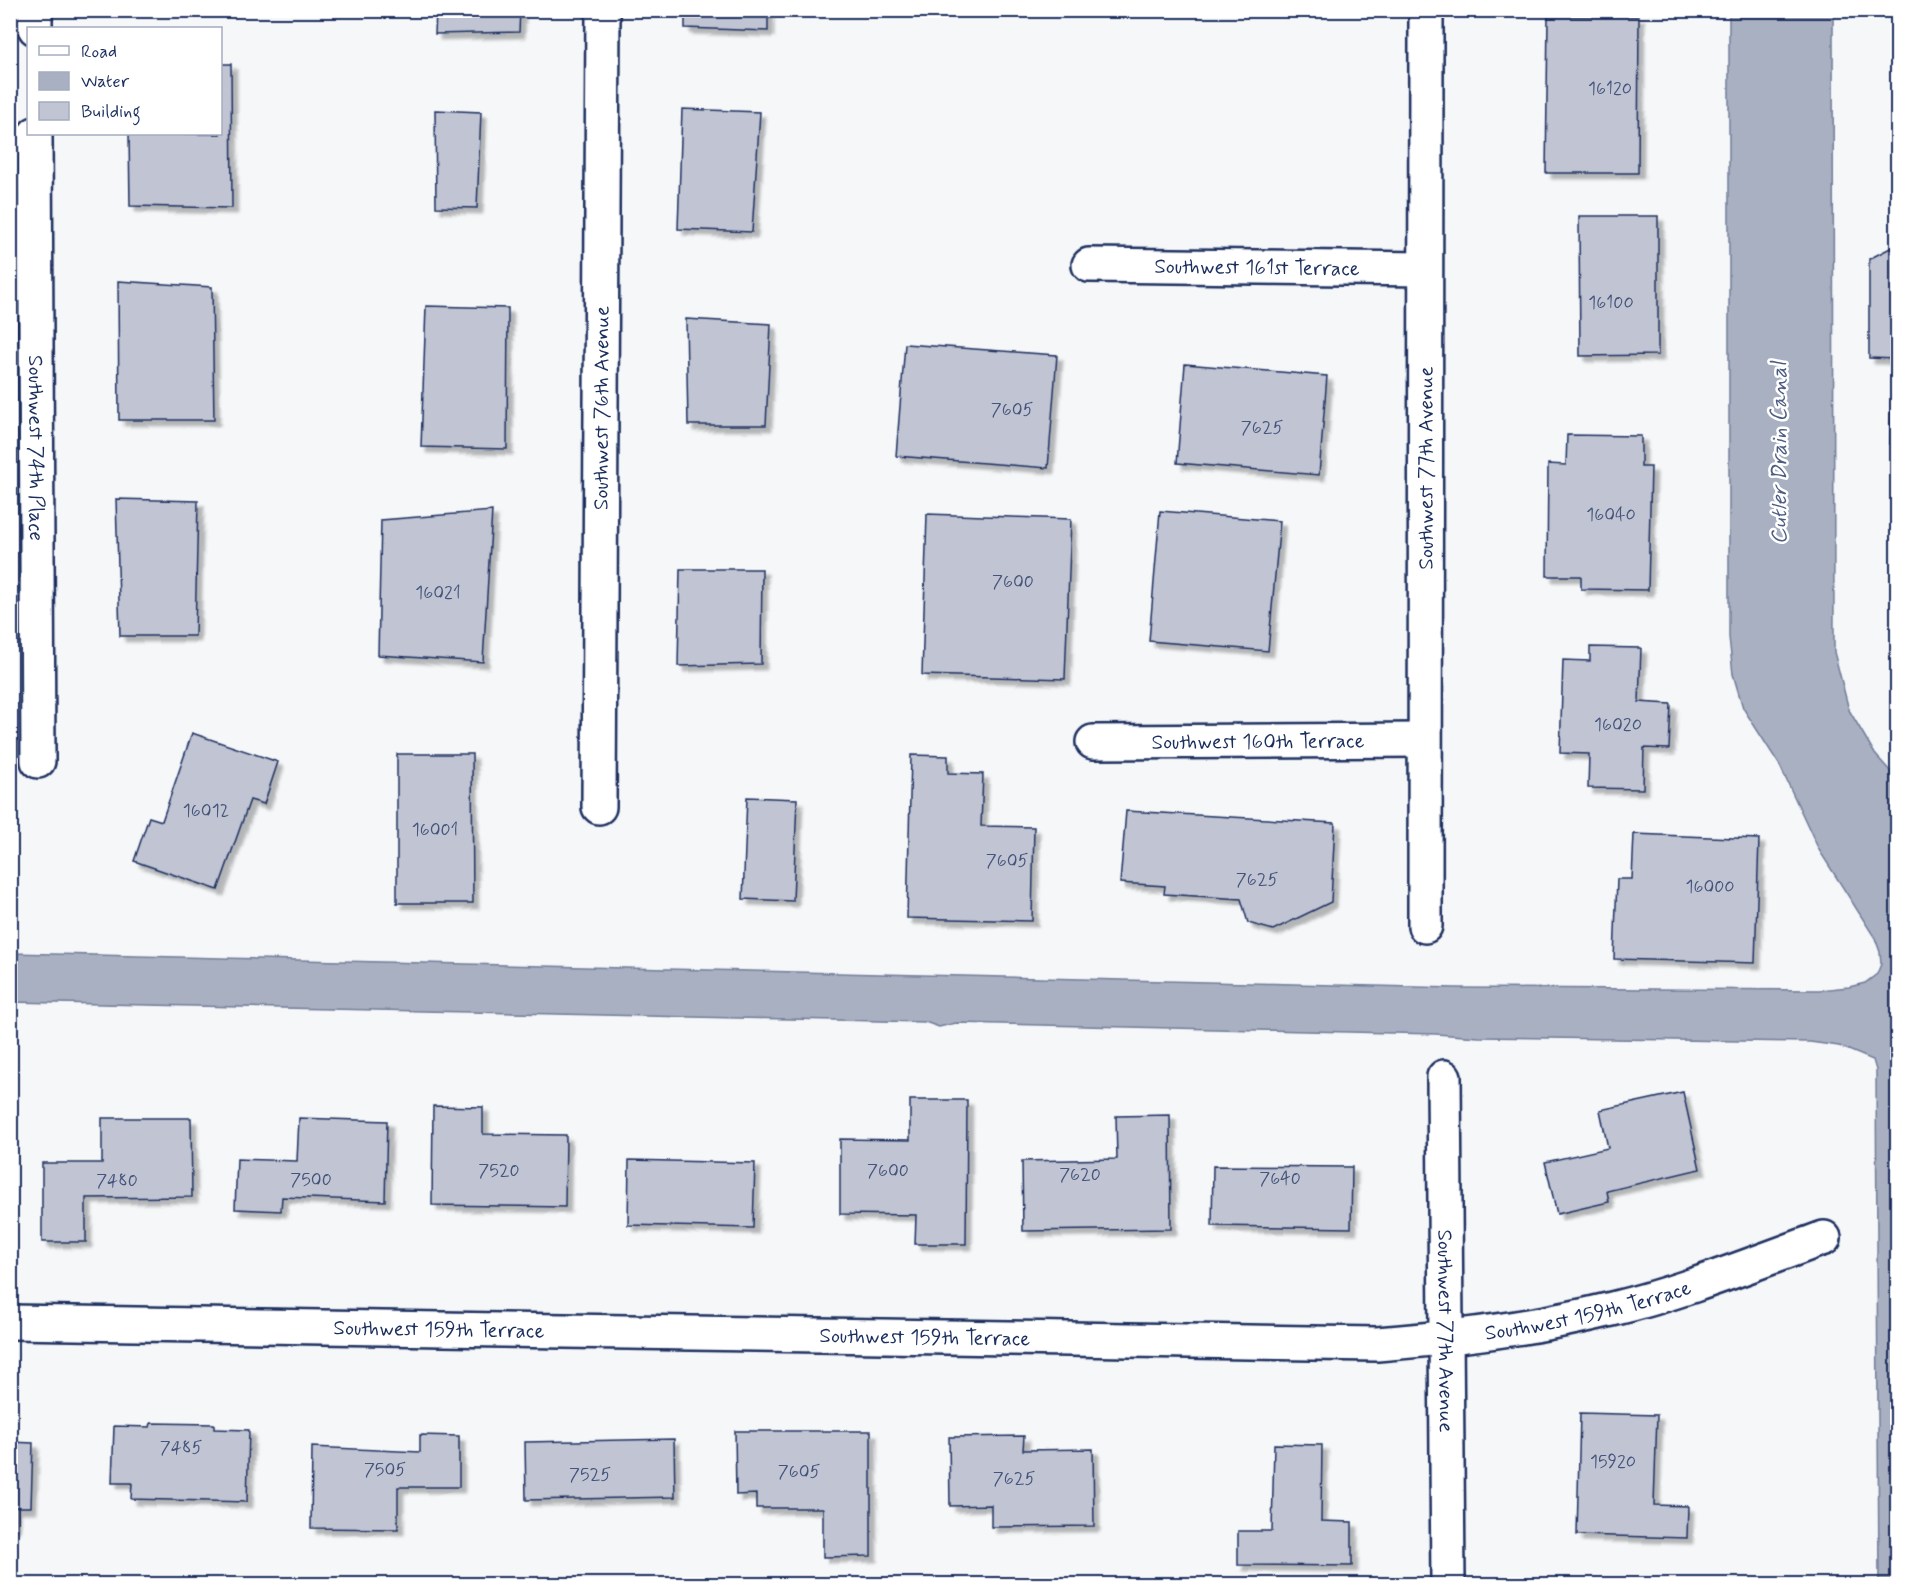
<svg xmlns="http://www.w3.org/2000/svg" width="1908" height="1595" font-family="Mynerve,sans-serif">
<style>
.water{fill:#a9b0c1;stroke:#707c99;stroke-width:1.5}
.building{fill:#c0c4d3;stroke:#1b2f5e;stroke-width:1.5;filter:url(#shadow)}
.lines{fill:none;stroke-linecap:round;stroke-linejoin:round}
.street-casing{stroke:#1b2f5e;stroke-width:38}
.secondary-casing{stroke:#1b2f5e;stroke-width:38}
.street{stroke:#fff;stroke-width:33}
.secondary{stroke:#fff;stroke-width:33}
.labels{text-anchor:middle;stroke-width:5;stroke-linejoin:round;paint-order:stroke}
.number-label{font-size:18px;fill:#44547b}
.street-label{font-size:21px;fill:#1b2f5e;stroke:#fff}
.water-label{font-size:22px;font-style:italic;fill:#4d5c81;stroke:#fff}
</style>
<defs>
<filter id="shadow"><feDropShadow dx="5.5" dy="5.5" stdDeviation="1.5" flood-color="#0004"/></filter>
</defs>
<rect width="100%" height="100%" fill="#f6f7f9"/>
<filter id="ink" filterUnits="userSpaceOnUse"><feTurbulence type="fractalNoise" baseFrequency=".0167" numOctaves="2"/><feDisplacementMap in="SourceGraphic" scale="12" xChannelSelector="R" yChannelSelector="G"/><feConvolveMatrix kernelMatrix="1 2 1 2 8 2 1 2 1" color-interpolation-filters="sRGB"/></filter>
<g filter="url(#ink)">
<path class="water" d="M1729,11H1833L1834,652L1849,710L1875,754L1898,780L1897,1584H1879L1876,1070L1873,1060L1839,1046L1810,1042L1479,1037L1436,1034L956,1023L939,1027L925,1022L11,1002V953L1455,988L1819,990L1849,987L1865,983L1877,974L1881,964L1880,952L1875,938L1819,850L1779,764L1743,708L1733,674L1729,637Z"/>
<path class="building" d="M436,10H520L519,32L435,34Z
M685,10H768V31L685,28Z
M1548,16H1639L1638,173H1546Z
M220,64H231L232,208L130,206L129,134H220Z
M682,109L760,112L752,232L678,229Z
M435,110L481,112L477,208L436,207Z
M1579,216H1658V355L1580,356Z
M1898,244V359L1869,358V259Z
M118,281L212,287L214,420H119Z
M426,306L508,308L507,449L421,447Z
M686,319L771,324L766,425H688Z
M905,344L1057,355L1048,468L896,456Z
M1185,364L1327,376L1319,475L1177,463Z
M1891,402H1898V444H1890Z
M1567,435L1641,436V467H1651L1648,590L1581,589V576H1547L1548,464L1566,465Z
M116,499L198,501L195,636H120Z
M492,511L483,662L378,655L381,520Z
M1160,511L1280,521L1268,651L1149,641Z
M927,514L1071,519L1065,679L922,675Z
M680,569H762L761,664L678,666Z
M1590,647L1641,648L1639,702L1671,704L1669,749L1644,748L1643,789L1588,788L1589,754L1560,753L1563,660L1590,661Z
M192,733L278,762L264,804L250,800L218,890L134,861L149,817L162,821Z
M397,754H472L473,903H397Z
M911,755L948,756V773L983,774L981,826L1034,827L1032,921L907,918Z
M747,797L797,799L793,901L743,899Z
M1126,811L1335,823L1331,902L1273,930L1248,923L1241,899L1164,894L1165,886L1120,883Z
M1634,834L1759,839L1755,963L1614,959L1617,879H1632Z
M1683,1092L1700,1169L1607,1191L1609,1202L1557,1214L1545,1162L1608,1148L1600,1110Z
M910,1100H967L966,1244H915L916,1215L840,1214V1139L910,1140Z
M433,1106L483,1107V1134L566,1135L565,1207L432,1205Z
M1170,1115L1171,1229L1023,1231L1022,1161L1117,1159L1116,1116Z
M102,1118H191L192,1197L86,1198V1242H42V1163H102Z
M299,1118L387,1121L385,1201L282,1197L281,1211L235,1209L237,1159L297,1161Z
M629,1160L755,1163L753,1228L628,1225Z
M1213,1166L1352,1167L1351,1228L1212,1226Z
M1580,1413L1657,1415L1654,1505L1688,1506L1687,1538L1577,1535Z
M151,1423L214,1424V1429L249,1430L247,1502L131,1499L132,1483H112L114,1426L150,1427Z
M735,1431H871V1556L823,1557V1508H756V1494L736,1495Z
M420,1435L459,1436V1487H398V1529L311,1528L312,1447L420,1452Z
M1024,1436L1023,1450L1093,1449L1094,1526L991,1527V1505L950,1506L949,1437Z
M674,1439L675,1497L526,1500L525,1442Z
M10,1442L33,1443L31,1507H15V1526H10Z
M1274,1444L1322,1445L1321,1521L1352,1522V1566L1238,1565V1531H1272Z"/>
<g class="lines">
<g class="street-casing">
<g id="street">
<path d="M35,10V28"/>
<path id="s1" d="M35,134L38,761"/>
<path id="s2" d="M1089,265L1425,269"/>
<path id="s3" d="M1093,742L1424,740"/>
<path id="s4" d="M599,807L603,10"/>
<path id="s5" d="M10,1322L1377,1344C1456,1338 1535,1328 1612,1309C1684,1292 1754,1263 1824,1238"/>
</g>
</g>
<g class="secondary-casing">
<g id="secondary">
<path id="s6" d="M1425,926L1426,10"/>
<path id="s7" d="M1444,1077L1448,1584"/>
</g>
</g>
<use href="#street" class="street"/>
<use href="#secondary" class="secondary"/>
</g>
</g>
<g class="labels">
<g class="number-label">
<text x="1610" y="94">16120</text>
<text x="1611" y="308">16100</text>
<text x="1012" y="415">7605</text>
<text x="1262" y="433">7625</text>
<text x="1611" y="520">16040</text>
<text x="1013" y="587">7600</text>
<text x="438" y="598">16021</text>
<text x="1618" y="730">16020</text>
<text x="206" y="816">16012</text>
<text x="435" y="835">16001</text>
<text x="1007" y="866">7605</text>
<text x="1257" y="885">7625</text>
<text x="1710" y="892">16000</text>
<text x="499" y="1176">7520</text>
<text x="888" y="1176">7600</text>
<text x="1080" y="1180">7620</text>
<text x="1280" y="1184">7640</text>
<text x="311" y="1185">7500</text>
<text x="117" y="1186">7480</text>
<text x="181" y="1453">7485</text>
<text x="1613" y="1467">15920</text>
<text x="385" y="1475">7505</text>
<text x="799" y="1477">7605</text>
<text x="590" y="1480">7525</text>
<text x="1014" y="1484">7625</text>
</g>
<g class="street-label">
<text dy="7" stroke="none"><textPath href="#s2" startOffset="168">Southwest 161st Terrace</textPath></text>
<text dy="7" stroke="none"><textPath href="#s4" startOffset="399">Southwest 76th Avenue</textPath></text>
<text dy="7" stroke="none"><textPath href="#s1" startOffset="314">Southwest 74th Place</textPath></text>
<text dy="7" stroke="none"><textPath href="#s6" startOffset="458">Southwest 77th Avenue</textPath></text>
<text dy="7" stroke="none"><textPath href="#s3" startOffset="165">Southwest 160th Terrace</textPath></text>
<text dy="7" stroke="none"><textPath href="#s5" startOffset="1581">Southwest 159th Terrace</textPath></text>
<text dy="7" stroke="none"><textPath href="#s5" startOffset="429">Southwest 159th Terrace</textPath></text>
<text dy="7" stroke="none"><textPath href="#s7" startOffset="254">Southwest 77th Avenue</textPath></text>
<text dy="7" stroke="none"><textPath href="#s5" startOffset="915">Southwest 159th Terrace</textPath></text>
</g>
<g class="water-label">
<text transform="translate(1778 453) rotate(-90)" y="8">Cutler Drain Canal</text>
</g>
</g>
<rect width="1908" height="1595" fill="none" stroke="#fff" stroke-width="36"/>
<rect x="18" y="18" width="1872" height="1559" fill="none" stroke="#1b2f5e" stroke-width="2" filter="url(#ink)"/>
<rect x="27" y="27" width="195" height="108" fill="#ffffff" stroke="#a4acbf" stroke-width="1.5"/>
<rect x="39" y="46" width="30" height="9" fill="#ffffff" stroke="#a4acbf" stroke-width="1.5"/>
<text x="81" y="57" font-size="18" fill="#1b2f5e">Road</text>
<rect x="39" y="72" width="30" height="18" fill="#a9b0c1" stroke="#a4acbf" stroke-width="1.5"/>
<text x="81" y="87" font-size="18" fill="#1b2f5e">Water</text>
<rect x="39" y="102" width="30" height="18" fill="#c0c4d3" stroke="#a4acbf" stroke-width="1.5"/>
<text x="81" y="117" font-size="18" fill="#1b2f5e">Building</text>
</svg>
